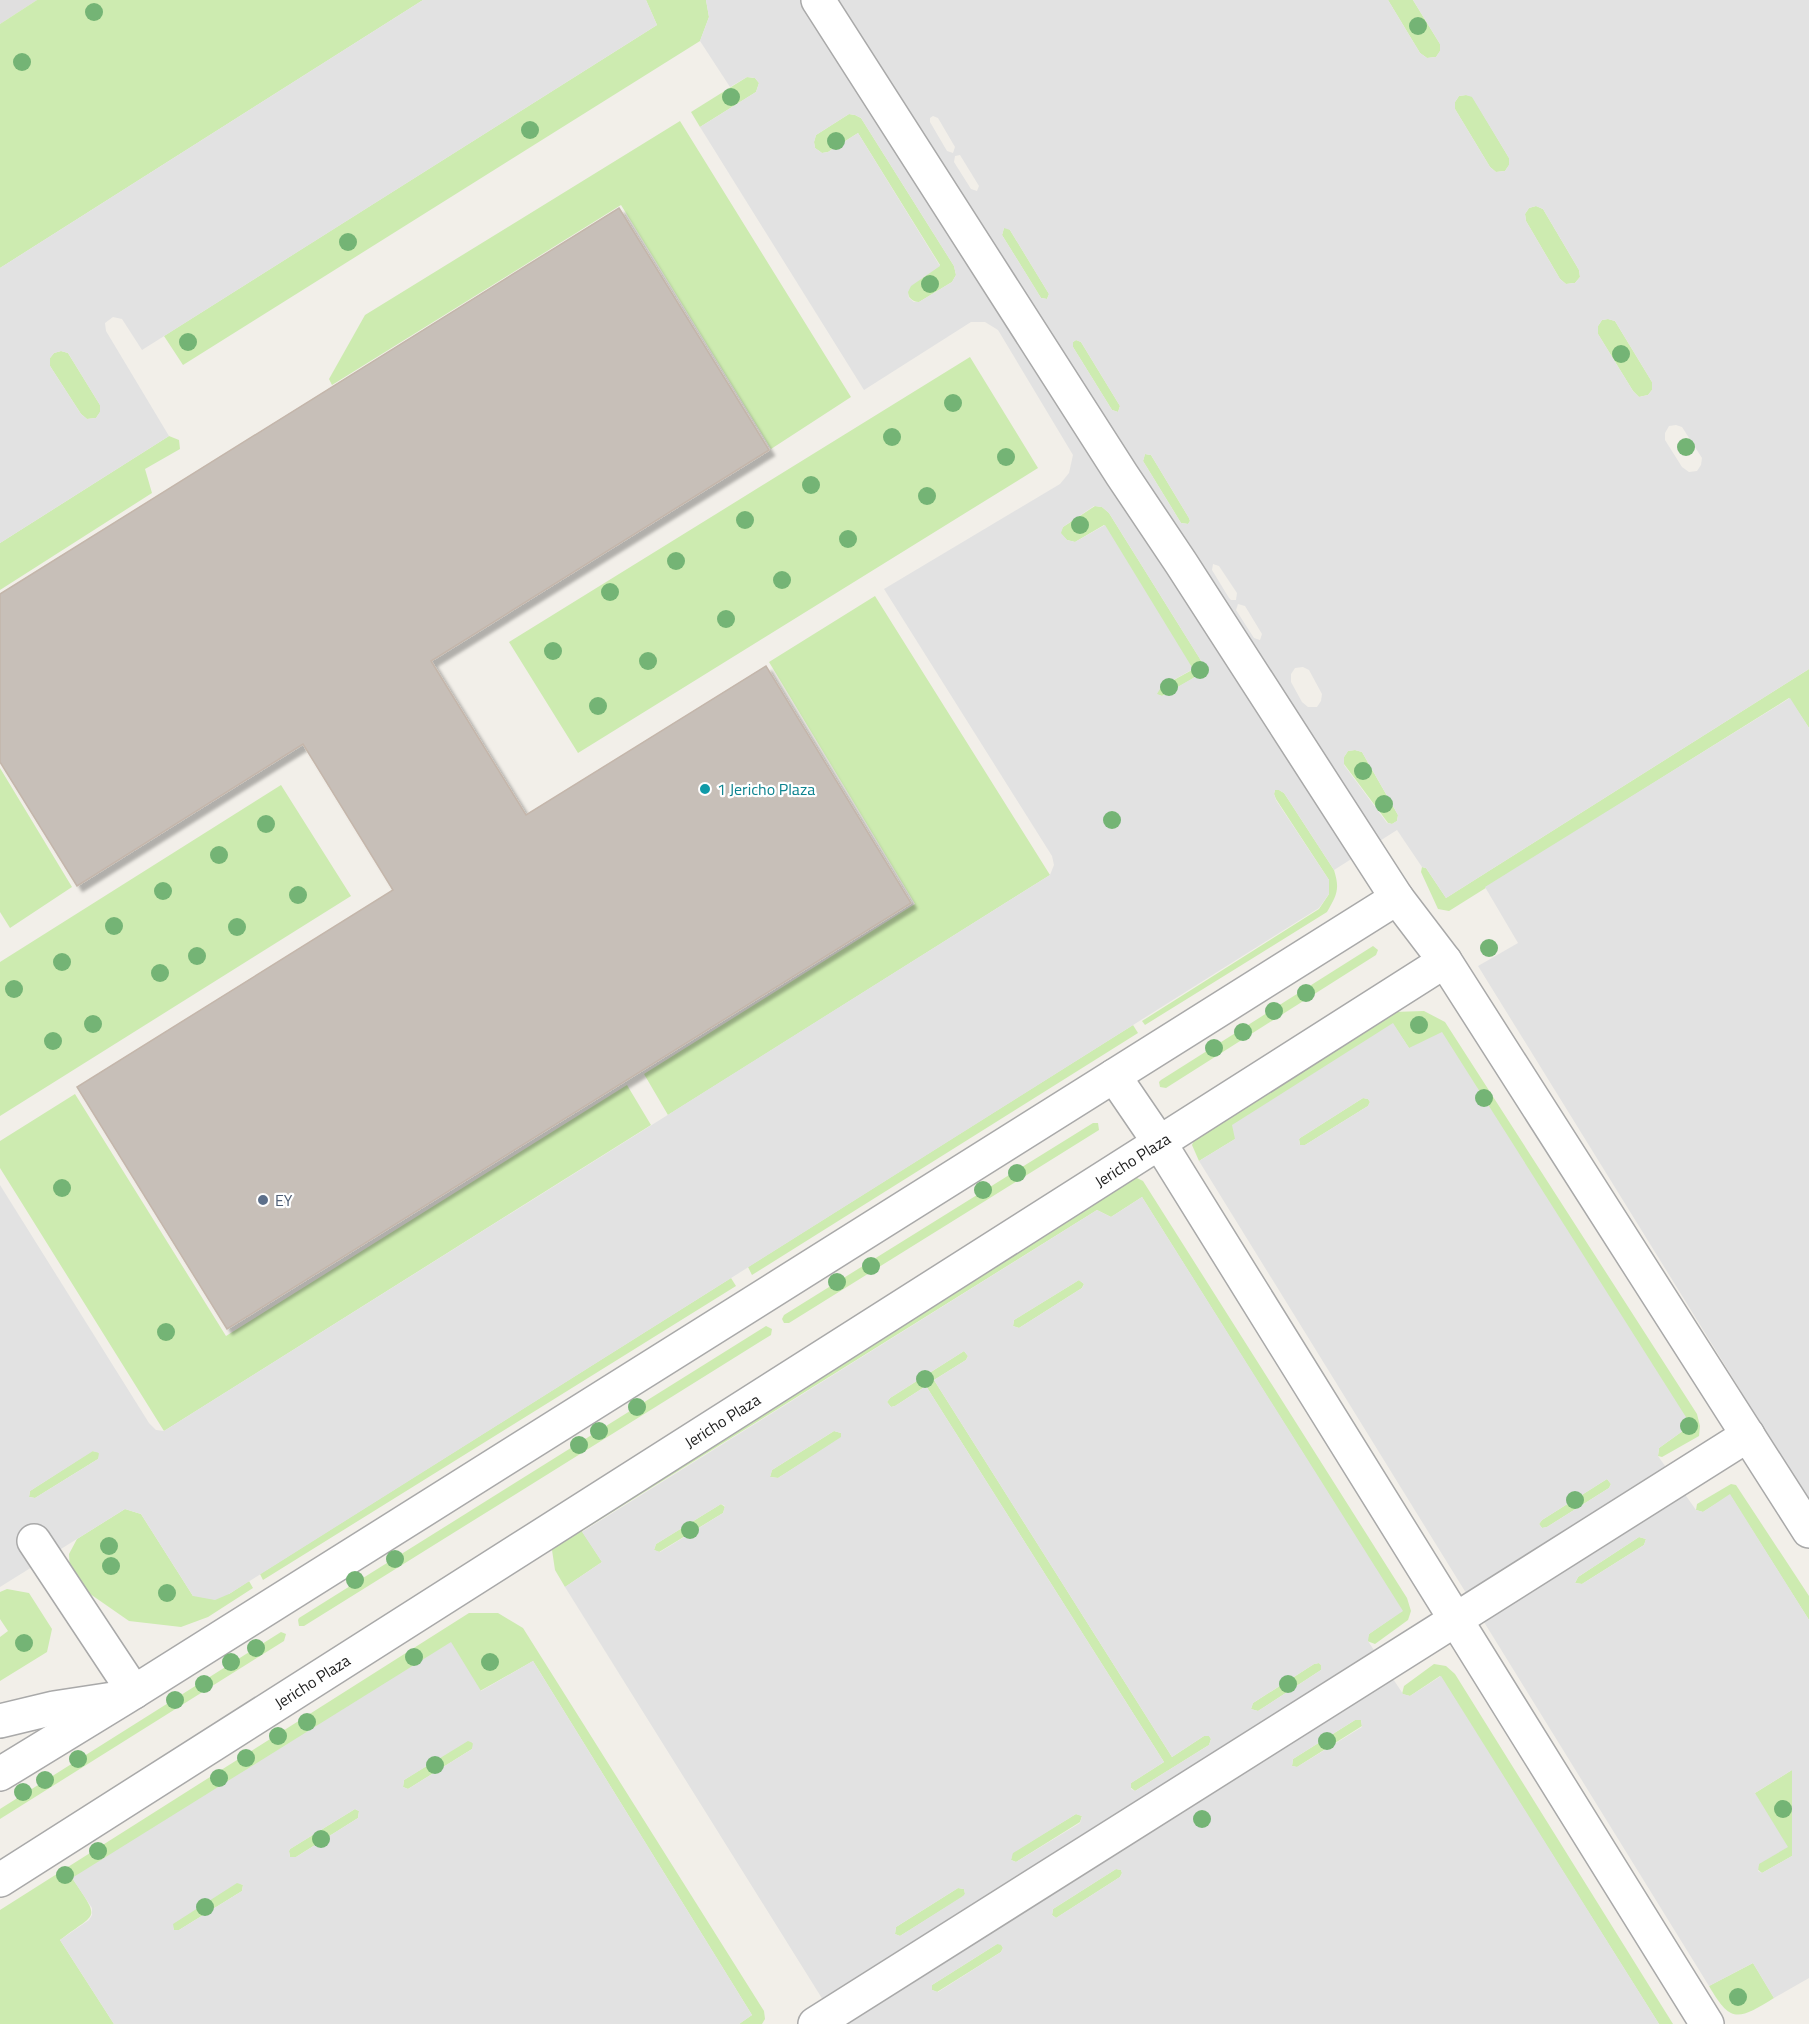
<svg xmlns="http://www.w3.org/2000/svg" width="1809" height="2024" font-family="'Titillium Web',sans-serif">
<style>
.residential{fill:#e0dfdf}
.grass{fill:#cdebb0}
.parking{fill:#e2e2e2;fill-rule:evenodd}
.building{fill:#c7bfb8;stroke:#c4b6ab;stroke-width:1.5;filter:url(#shadow)}
.lines{fill:none;stroke-linecap:round;stroke-linejoin:round}
.minor-casing{stroke:#a9a9a9;stroke-width:36}
.minor{stroke:#fff;stroke-width:33}
.tree{fill:#74b475}
.culture-dot{fill:#0f9aa8;stroke:#fff;stroke-width:2}
.service-dot{fill:#5c6f8a;stroke:#fff;stroke-width:2}
.labels{text-anchor:middle;stroke-width:4.5;stroke-linejoin:round;paint-order:stroke}
.culture-label{font-size:16px;fill:#0d838f;stroke:#fff;text-anchor:start}
.street-label{font-size:16px;fill:#222;stroke:#fff}
.service-label{font-size:16px;fill:#4e5e75;stroke:#fff;text-anchor:start}
</style>
<defs>
<filter id="shadow"><feDropShadow dx="5.5" dy="5.5" stdDeviation="1.5" flood-color="#0004"/></filter>
</defs>
<rect width="100%" height="100%" fill="#f2efe9"/>
<path class="residential" d="M0,0H37L0,24Z"/>
<path class="grass" d="M37,0H423L0,268V24Z
M646,0H706L709,17L700,41L183,365L164,336L657,25Z
M1388,0H1413L1440,44V51L1436,57L1427,58L1420,53Z
M747,77L755,78L759,83L756,92L700,127L691,112Z
M1466,95L1472,96L1509,158V165L1505,171L1496,172L1490,167L1455,109V102L1459,96Z
M849,114L855,115L861,118L954,266L956,275L952,282L919,302C910,302 904,293 911,285C919,277 932,272 940,265L858,133L828,152L822,153L815,148L814,142L816,135Z
M680,121L851,397L771,449L621,205L332,385L329,379L365,315Z
M1536,206L1543,209L1579,270L1580,277L1575,283L1566,284L1560,279L1526,221L1525,214L1529,208Z
M1004,228H1008L1010,230L1049,294L1047,299L1041,298L1002,235Z
M1608,319L1615,321L1652,382V390L1648,395L1639,397L1633,391L1598,334V326L1602,320Z
M1076,340L1081,342L1120,406L1118,412L1112,410L1073,347V342Z
M61,351L68,353L100,405V412L96,418L87,419L81,414L50,366V358L54,353Z
M970,357L1038,468L578,753L509,642Z
M169,436L179,440L180,449L145,469L152,493L0,590V543Z
M1145,454L1151,455L1189,518L1190,521L1188,524L1181,523L1143,461Z
M1095,506L1102,507L1109,513L1205,667L1201,674L1162,696L1156,694L1161,687L1192,670L1104,525L1075,542L1067,540L1060,533L1063,527Z
M875,596L1050,875L668,1115L644,1074L915,904L769,662Z
M1809,669V728L1789,698L1449,911L1438,909L1421,872L1422,867L1426,868L1446,898Z
M1355,750L1362,752L1398,815L1397,821L1392,824L1388,823L1344,764V757L1348,751Z
M0,768L72,887L10,928L0,912Z
M281,785L351,896L0,1116V962Z
M1275,790H1279L1284,793L1334,870C1340,889 1337,895 1327,912L1145,1025L1142,1021L1319,909L1329,894V880L1276,799L1274,794Z
M1373,946L1378,950L1376,955L1166,1088L1160,1087L1159,1082L1161,1080Z
M1424,1011L1445,1022L1697,1414L1700,1426L1699,1436L1662,1457L1658,1456L1659,1448L1691,1425L1409,1048L1393,1024L1235,1139L1199,1161L1192,1145L1198,1131L1393,1012Z
M1133,1025L1138,1033L752,1275L748,1267Z
M627,1085L651,1125L164,1431L0,1168V1141L75,1094L226,1336Z
M1363,1098L1368,1099L1370,1102L1368,1106L1305,1145H1300L1299,1139L1300,1138Z
M1093,1123H1098L1099,1130L789,1323H784L782,1319L784,1315Z
M1135,1177L1143,1181L1407,1598L1411,1611L1408,1620L1375,1644L1367,1641L1369,1634L1402,1611L1142,1197L1111,1217L1097,1210L582,1531L602,1562L565,1587L555,1570L552,1550L560,1531Z
M731,1278L736,1286L263,1580L260,1574Z
M1079,1280L1084,1284L1082,1288L1019,1328L1013,1326L1014,1320Z
M766,1326L772,1329L771,1335L304,1626H299L298,1620L299,1618Z
M964,1351L968,1356L966,1360L934,1380L1172,1757L1204,1736H1209L1211,1739L1209,1745L1135,1791L1130,1787L1131,1783L1164,1762L926,1386L895,1406L891,1407L887,1402L890,1398Z
M834,1431L841,1433V1438L778,1478L770,1477L772,1470Z
M92,1451L98,1452L100,1455L98,1459L35,1498L29,1497L30,1491Z
M1607,1479L1611,1484L1609,1488L1547,1527L1542,1528L1539,1524L1542,1520Z
M1731,1484L1736,1485L1809,1596V1620L1730,1495L1703,1512L1696,1510L1697,1504Z
M721,1504L725,1507L723,1513L659,1552L654,1550L656,1544Z
M125,1509L141,1514L193,1596L229,1594L249,1581L253,1588L208,1617L181,1627L129,1621L83,1589L70,1572L69,1554L77,1539Z
M1639,1537L1646,1539L1644,1545L1582,1584L1575,1583L1578,1577Z
M7,1589L29,1593L52,1629L47,1652L0,1681V1637L8,1631L0,1619V1592Z
M469,1613H498L523,1628L764,2011L765,2019L762,2024H739L752,2015L533,1661L480,1691L73,1879C101,1922 97,1911 60,1940L114,2024H0V1910Z
M281,1632L286,1634L284,1641L0,1819V1809Z
M1319,1663L1321,1665V1670L1258,1711L1251,1709L1253,1703L1314,1664Z
M1434,1664L1446,1666L1455,1674L1673,2024H1659L1440,1676L1410,1696L1402,1694L1404,1686Z
M1355,1720H1361L1362,1726L1297,1767L1292,1766L1293,1759Z
M468,1740L471,1741L474,1745L472,1749L408,1789L403,1787L404,1780Z
M1792,1770V1856L1762,1873L1757,1869L1759,1864L1755,1793Z
M355,1809L359,1811L358,1818L296,1857H290L289,1851L290,1849Z
M1076,1814L1082,1816L1080,1822L1016,1862L1011,1860L1012,1853Z
M1116,1869L1121,1870L1122,1873L1120,1877L1056,1918L1052,1915L1053,1909Z
M237,1882L243,1885L242,1891L179,1930H174L172,1924Z
M958,1888L964,1889L965,1894L964,1896L900,1936L895,1934L896,1927Z
M997,1944H1001L1003,1948L1001,1952L937,1992L932,1990V1985Z
M1753,1963L1774,1998C1738,2020 1731,2024 1709,1986Z"/>
<path class="parking" d="M423,0H646L657,25L142,350L122,319L113,317L105,323L106,331L169,436L0,543V268ZM61,351L68,353L100,405V412L96,418L87,419L81,414L50,366V358L54,353Z
M706,0H1388L1420,53L1427,58L1436,57L1440,51V44L1413,0H1809V669L1446,898L1426,868L1422,867L1397,830L1334,870L1284,793L1279,790H1275L1274,794L1276,800L1329,880V894L1319,908L229,1594L215,1600L193,1596L141,1514L125,1509L0,1587V1185L149,1423L156,1430L164,1431L1050,875L1054,865L1052,856L884,589L1060,484L1069,473L1073,455L998,330L985,322H971L864,390L700,127L756,92L759,83L755,78L747,77L730,87L700,41L709,17ZM1466,95L1472,97L1509,158V165L1505,171L1496,172L1490,167L1455,109V102L1459,96ZM849,114L855,115L861,118L954,266L956,275L952,282L919,302H914L909,298L908,292L911,286L940,266L858,133L828,152L822,153L815,148L814,142L816,135ZM933,116L938,118L955,147L953,153L947,151L930,122V118ZM960,155L979,186L977,191L971,189L954,162L955,156ZM1536,206L1543,209L1579,270L1580,277L1575,283L1566,284L1560,279L1526,221L1525,214L1529,208ZM1004,228L1010,230L1049,294L1047,299L1041,298L1002,235ZM1608,319L1615,321L1652,382V390L1648,395L1639,397L1633,391L1598,334V326L1602,320ZM1076,340L1081,342L1120,406L1118,412L1112,410L1073,347V342ZM1676,425L1682,427L1702,458L1701,465L1697,471L1689,472L1682,467L1665,440V433L1669,426ZM1145,454L1151,455L1189,518L1190,521L1188,524L1181,523L1143,461ZM1094,506L1102,507L1109,513L1205,667L1200,674L1162,696L1157,694L1161,687L1193,669L1105,525L1075,542L1067,540L1061,533L1063,527ZM1213,564L1219,566L1237,593L1236,600H1231L1229,598L1212,570ZM1238,604L1245,606L1262,634L1260,640L1254,638L1236,610ZM1303,667L1309,670L1322,694L1321,701L1317,707H1308L1302,702L1291,682V674L1295,668ZM1355,750L1362,752L1398,815L1397,821L1392,824L1387,823L1344,765V757L1348,751ZM93,1451L99,1453L98,1459L35,1498L29,1497L30,1491Z
M1790,698L1809,728V1501L1478,966L1518,943L1485,887Z
M1393,1023L1409,1048L1442,1032L1691,1425L1659,1448L1658,1456L1696,1510L1703,1512L1730,1494L1809,1620V1978L1774,1998L1753,1963L1709,1986L1199,1161L1235,1139L1232,1125ZM1363,1098L1368,1099L1370,1102L1368,1106L1305,1145H1300L1299,1139L1300,1138ZM1607,1479L1611,1484L1609,1488L1547,1527L1542,1528L1539,1524L1542,1520ZM1639,1537L1646,1539L1644,1545L1582,1584L1575,1583L1578,1577ZM1792,1770V1856L1762,1873L1758,1871L1759,1864L1788,1847L1755,1793Z
M1142,1197L1403,1611L1369,1634L1368,1641L1403,1694L1410,1696L1441,1676L1659,2024H838L565,1587L602,1562L582,1532L1097,1210L1111,1217ZM1079,1280L1084,1284L1082,1288L1019,1328L1013,1326L1014,1320ZM964,1351L968,1356L966,1360L934,1380L1172,1757L1204,1736H1209L1211,1739L1209,1745L1135,1791L1131,1789V1783L1164,1762L926,1386L895,1406L891,1407L887,1402L890,1398ZM834,1431L841,1433V1437L778,1478L770,1477L772,1470ZM721,1504L725,1506L723,1513L660,1552L654,1550L656,1544ZM1319,1663L1321,1665V1670L1258,1711L1251,1709L1253,1703L1314,1664ZM1355,1720H1361L1362,1727L1297,1767L1292,1766L1293,1759ZM1076,1814L1082,1816L1080,1823L1016,1862L1011,1860L1013,1853ZM1116,1869L1121,1870L1122,1873L1120,1877L1056,1918L1052,1915L1053,1909ZM958,1888L964,1889L965,1894L963,1896L900,1936L895,1934L896,1927ZM997,1944L1001,1945L1003,1948L1001,1952L938,1992L932,1990V1985Z
M451,1642L481,1691L533,1661L752,2015L739,2024H114L60,1940L89,1920L92,1915V1908L72,1878ZM468,1741L473,1743L472,1749L408,1789L403,1787L404,1780ZM355,1809L359,1811L358,1818L296,1857H290L289,1851L290,1849ZM237,1883L243,1885L242,1891L179,1930H174L173,1924Z"/>
<path class="building" d="M619,208L769,450L431,661L526,815L766,666L911,903L227,1329L77,1087L393,890L303,744L77,886L0,762V594Z"/>
<g class="lines">
<g class="minor-casing">
<g id="minor">
<path d="M818,0L1122,475L1181,563L1397,898L1445,961L1809,1531"/>
<path d="M1114,1076L1159,1142L1707,2024"/>
<path d="M34,1541L134,1692"/>
<path d="M0,1721L54,1708L113,1699"/>
<path d="M0,1774L126,1697L1397,898"/>
<path id="s1" d="M0,1880L1445,961"/>
<path d="M815,2024L1748,1435"/>
</g>
</g>
<use href="#minor" class="minor"/>
</g>
<g class="tree">
<circle cx="94" cy="12" r="9"/>
<circle cx="1418" cy="26" r="9"/>
<circle cx="22" cy="62" r="9"/>
<circle cx="731" cy="97" r="9"/>
<circle cx="530" cy="130" r="9"/>
<circle cx="836" cy="141" r="9"/>
<circle cx="348" cy="242" r="9"/>
<circle cx="930" cy="284" r="9"/>
<circle cx="188" cy="342" r="9"/>
<circle cx="1621" cy="354" r="9"/>
<circle cx="953" cy="403" r="9"/>
<circle cx="892" cy="437" r="9"/>
<circle cx="1686" cy="447" r="9"/>
<circle cx="1006" cy="457" r="9"/>
<circle cx="811" cy="485" r="9"/>
<circle cx="927" cy="496" r="9"/>
<circle cx="745" cy="520" r="9"/>
<circle cx="1080" cy="525" r="9"/>
<circle cx="848" cy="539" r="9"/>
<circle cx="676" cy="561" r="9"/>
<circle cx="782" cy="580" r="9"/>
<circle cx="610" cy="592" r="9"/>
<circle cx="726" cy="619" r="9"/>
<circle cx="553" cy="651" r="9"/>
<circle cx="648" cy="661" r="9"/>
<circle cx="1200" cy="670" r="9"/>
<circle cx="1169" cy="687" r="9"/>
<circle cx="598" cy="706" r="9"/>
<circle cx="1363" cy="771" r="9"/>
<circle cx="1384" cy="804" r="9"/>
<circle cx="1112" cy="820" r="9"/>
<circle cx="266" cy="824" r="9"/>
<circle cx="219" cy="855" r="9"/>
<circle cx="163" cy="891" r="9"/>
<circle cx="298" cy="895" r="9"/>
<circle cx="114" cy="926" r="9"/>
<circle cx="237" cy="927" r="9"/>
<circle cx="1489" cy="948" r="9"/>
<circle cx="197" cy="956" r="9"/>
<circle cx="62" cy="962" r="9"/>
<circle cx="160" cy="973" r="9"/>
<circle cx="14" cy="989" r="9"/>
<circle cx="1306" cy="993" r="9"/>
<circle cx="1274" cy="1011" r="9"/>
<circle cx="93" cy="1024" r="9"/>
<circle cx="1419" cy="1025" r="9"/>
<circle cx="1243" cy="1032" r="9"/>
<circle cx="53" cy="1041" r="9"/>
<circle cx="1214" cy="1048" r="9"/>
<circle cx="1484" cy="1098" r="9"/>
<circle cx="1017" cy="1173" r="9"/>
<circle cx="62" cy="1188" r="9"/>
<circle cx="983" cy="1190" r="9"/>
<circle cx="871" cy="1266" r="9"/>
<circle cx="837" cy="1282" r="9"/>
<circle cx="166" cy="1332" r="9"/>
<circle cx="925" cy="1379" r="9"/>
<circle cx="637" cy="1407" r="9"/>
<circle cx="1689" cy="1426" r="9"/>
<circle cx="599" cy="1431" r="9"/>
<circle cx="579" cy="1445" r="9"/>
<circle cx="1575" cy="1500" r="9"/>
<circle cx="690" cy="1530" r="9"/>
<circle cx="109" cy="1546" r="9"/>
<circle cx="395" cy="1559" r="9"/>
<circle cx="111" cy="1566" r="9"/>
<circle cx="355" cy="1580" r="9"/>
<circle cx="167" cy="1593" r="9"/>
<circle cx="24" cy="1643" r="9"/>
<circle cx="256" cy="1648" r="9"/>
<circle cx="414" cy="1657" r="9"/>
<circle cx="231" cy="1662" r="9"/>
<circle cx="490" cy="1662" r="9"/>
<circle cx="204" cy="1684" r="9"/>
<circle cx="1288" cy="1684" r="9"/>
<circle cx="175" cy="1700" r="9"/>
<circle cx="307" cy="1722" r="9"/>
<circle cx="278" cy="1736" r="9"/>
<circle cx="1327" cy="1741" r="9"/>
<circle cx="246" cy="1758" r="9"/>
<circle cx="78" cy="1759" r="9"/>
<circle cx="435" cy="1765" r="9"/>
<circle cx="219" cy="1778" r="9"/>
<circle cx="45" cy="1780" r="9"/>
<circle cx="23" cy="1792" r="9"/>
<circle cx="1783" cy="1809" r="9"/>
<circle cx="1202" cy="1819" r="9"/>
<circle cx="321" cy="1839" r="9"/>
<circle cx="98" cy="1851" r="9"/>
<circle cx="65" cy="1875" r="9"/>
<circle cx="205" cy="1907" r="9"/>
<circle cx="1738" cy="1997" r="9"/>
</g>
<circle class="culture-dot" cx="705" cy="789" r="6"/>
<circle class="service-dot" cx="263" cy="1200" r="6"/>
<g class="labels">
<g class="culture-label">
<text x="717" y="795">1 Jericho Plaza</text>
</g>
<g class="street-label">
<text dy="6" stroke="none"><textPath href="#s1" startOffset="1342">Jericho Plaza</textPath></text>
<text dy="6" stroke="none"><textPath href="#s1" startOffset="856">Jericho Plaza</textPath></text>
<text dy="6" stroke="none"><textPath href="#s1" startOffset="370">Jericho Plaza</textPath></text>
</g>
<g class="service-label">
<text x="275" y="1206">EY</text>
</g>
</g>
</svg>
